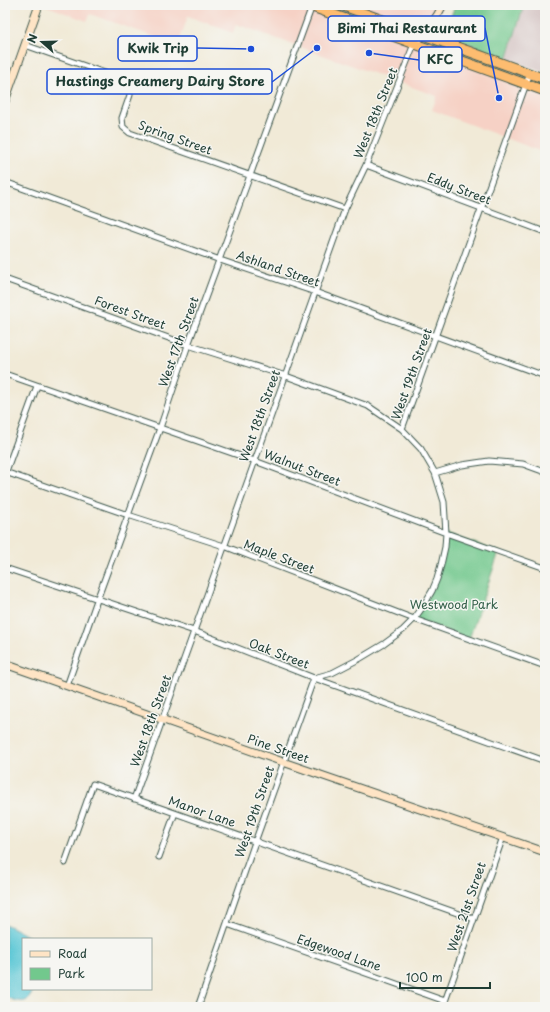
<svg xmlns="http://www.w3.org/2000/svg" width="550" height="1012" font-family="'Playpen Sans',sans-serif">
<style>
.built{fill:#f6d1c5}
.industrial{fill:#d1bfbf}
.green{fill:#72c88d;stroke:#488260}
.water{fill:#5dc8d6;stroke:#3e8285}
.lines{fill:none;stroke-linecap:round;stroke-linejoin:round}
.street-casing{stroke:#3e574c;stroke-width:7}
.secondary-casing{stroke:#3e574c;stroke-width:9}
.highway-casing{stroke:#3e574c;stroke-width:11}
.street{stroke:#fff;stroke-width:5}
.secondary{stroke:#fee4c5;stroke-width:7}
.highway{stroke:#fdbc6f;stroke-width:9}
.labels{text-anchor:middle;stroke-width:3;stroke-linejoin:round;paint-order:stroke}
.street-label{font-size:12px;fill:#1f3d34;stroke:#f6f6f2}
.park-label{font-size:12px;fill:#34604a;stroke:#f6f6f2}
.leader{fill:none;stroke:#1d4ed8;stroke-width:1.5}
.callout-dot{fill:#1d4ed8;stroke:#f6f6f2;stroke-width:1.5}
.callout{fill:#f6f6f2;stroke:#1d4ed8;stroke-width:1.5}
.callout-label{font-size:13px;text-anchor:middle;font-weight:bold;fill:#1f3d34}
</style>
<rect width="100%" height="100%" fill="#f6f6f2"/>
<filter id="ink" filterUnits="userSpaceOnUse"><feTurbulence type="fractalNoise" baseFrequency=".025" numOctaves="2"/><feDisplacementMap in="SourceGraphic" scale="8" xChannelSelector="R" yChannelSelector="G"/><feConvolveMatrix kernelMatrix="1 2 1 2 8 2 1 2 1" color-interpolation-filters="sRGB"/></filter>
<filter id="wash" filterUnits="userSpaceOnUse"><feTurbulence type="fractalNoise" baseFrequency=".012" numOctaves="4" result="noise"/><feDisplacementMap in="SourceGraphic" scale="16" xChannelSelector="R" yChannelSelector="G"/><feGaussianBlur stdDeviation="0.9" result="paint"/><feColorMatrix in="noise" values="0 0 0 0 0 0 0 0 0 0 0 0 0 0 0 0 0 1.4 0 .05"/><feComposite in="paint" operator="in"/></filter>
<g filter="url(#wash)">
<rect width="100%" height="100%" fill="#f1ead7"/>
<path class="built" d="M44,5H307L545,91V153L432,110L437,96L236,24L233,33L188,16L178,45L90,14L87,21Z
M341,5H443L423,34Z"/>
<path class="industrial" d="M524,5H545V73L507,59Z"/>
<path class="green" d="M455,5H524L507,59L445,34Z
M446,533L499,552L469,639L414,619L437,579Z"/>
<path class="water" d="M5,924L15,929L33,939H23V989H34C32,992 30,998 27,1000C21,1004 11,999 5,997Z"/>
</g>
<g filter="url(#ink)">
<g class="lines">
<g class="street-casing">
<path id="street" d="M25,45L122,79L129,86L130,95L122,118L123,127L130,133L345,209
M366,165L545,232
M5,182L220,260L315,292L545,376
M5,279L188,345L286,376L368,406L402,429
M5,374L255,461L446,533L545,568
M5,472L128,515L224,546L414,619L545,666
M435,473L462,465L489,461L523,464L545,472
M5,474L37,386
M5,568L194,631L314,678L545,761
M67,686L97,600L160,428L188,345L312,6
M134,799L345,209L366,165L414,44
M159,857L175,813
M65,863L93,784L474,919
M227,924L445,1001
M198,1007L255,842L314,678L332,673L359,659L384,644L403,630L414,619L422,608L432,591L437,579L441,565L445,547L446,533L444,502L435,473L421,449L402,429L530,73
M443,1007L503,837
M544,1007L545,1003"/>
</g>
<g class="secondary-casing">
<path id="secondary" d="M414,44C426,32 436,19 443,5
M5,101L39,5
M5,664L283,762L545,852"/>
</g>
<g class="highway-casing">
<path id="highway" d="M307,5L545,91
M341,5L545,79"/>
</g>
<use href="#street" class="street"/>
<use href="#secondary" class="secondary"/>
<use href="#highway" class="highway"/>
</g>
</g>
<g class="labels">
<g class="street-label">
<text transform="translate(376 113) rotate(-68)" y="4">West 18th Street</text>
<text transform="translate(175 138) rotate(20)" y="4">Spring Street</text>
<text transform="translate(459 189) rotate(21)" y="4">Eddy Street</text>
<text transform="translate(278 269) rotate(19)" y="4">Ashland Street</text>
<text transform="translate(130 313) rotate(20)" y="4">Forest Street</text>
<text transform="translate(179 342) rotate(-70)" y="4">West 17th Street</text>
<text transform="translate(412 374) rotate(-70)" y="4">West 19th Street</text>
<text transform="translate(260 416) rotate(-70)" y="4">West 18th Street</text>
<text transform="translate(302 468) rotate(21)" y="4">Walnut Street</text>
<text transform="translate(279 557) rotate(21)" y="4">Maple Street</text>
<text transform="translate(279 654) rotate(21)" y="4">Oak Street</text>
<text transform="translate(151 721) rotate(-70)" y="4">West 18th Street</text>
<text transform="translate(278 749) rotate(19)" y="4">Pine Street</text>
<text transform="translate(202 812) rotate(19)" y="4">Manor Lane</text>
<text transform="translate(255 812) rotate(-71)" y="4">West 19th Street</text>
<text transform="translate(467 907) rotate(-71)" y="4">West 21st Street</text>
<text transform="translate(339 953) rotate(19)" y="4">Edgewood Lane</text>
</g>
<g class="park-label">
<text x="454" y="609">Westwood Park</text>
</g>
</g>
<path class="leader" d="M499 98L485 28M251 49L197 48M369 53L419 60M317 48L272 82"/>
<g class="callout-dot">
<circle cx="499" cy="98" r="4"/>
<circle cx="251" cy="49" r="4"/>
<circle cx="369" cy="53" r="4"/>
<circle cx="317" cy="48" r="4"/>
</g>
<g class="callout">
<rect x="328" y="16" width="157" height="25" rx="4"/>
<rect x="118" y="36" width="79" height="25" rx="4"/>
<rect x="419" y="47" width="43" height="25" rx="4"/>
<rect x="47" y="69" width="225" height="25" rx="4"/>
</g>
<g class="callout-label">
<text x="407" y="33">Bimi Thai Restaurant</text>
<text x="158" y="53">Kwik Trip</text>
<text x="440" y="64">KFC</text>
<text x="160" y="86">Hastings Creamery Dairy Store</text>
</g>
<rect width="550" height="1012" fill="none" stroke="#f6f6f2" stroke-width="20"/>
<rect x="22" y="938" width="130" height="52" fill="#f6f6f2" stroke="#a0aca6"/>
<rect x="30" y="951" width="20" height="6" fill="#fee4c5" stroke="#a0aca6"/>
<text x="58" y="958" font-size="12" fill="#1f3d34">Road</text>
<rect x="30" y="968" width="20" height="12" fill="#72c88d" stroke="#a0aca6"/>
<text x="58" y="978" font-size="12" fill="#1f3d34">Park</text>
<g transform="translate(42 42) rotate(290)" stroke="#f6f6f2" stroke-width="3" paint-order="stroke">
<path d="M0-3L7 15L0 10L-7 15Z" fill="#1f3d34"/>
<text y="-6" font-size="11" font-weight="bold" text-anchor="middle" fill="#1f3d34">N</text>
</g>
<path d="M400 982v6h90v-6" fill="none" stroke="#1f3d34" stroke-width="2"/>
<text x="406" y="982" font-size="12" fill="#1f3d34" stroke="#f6f6f2" stroke-width="3" paint-order="stroke">100 m</text>
</svg>
